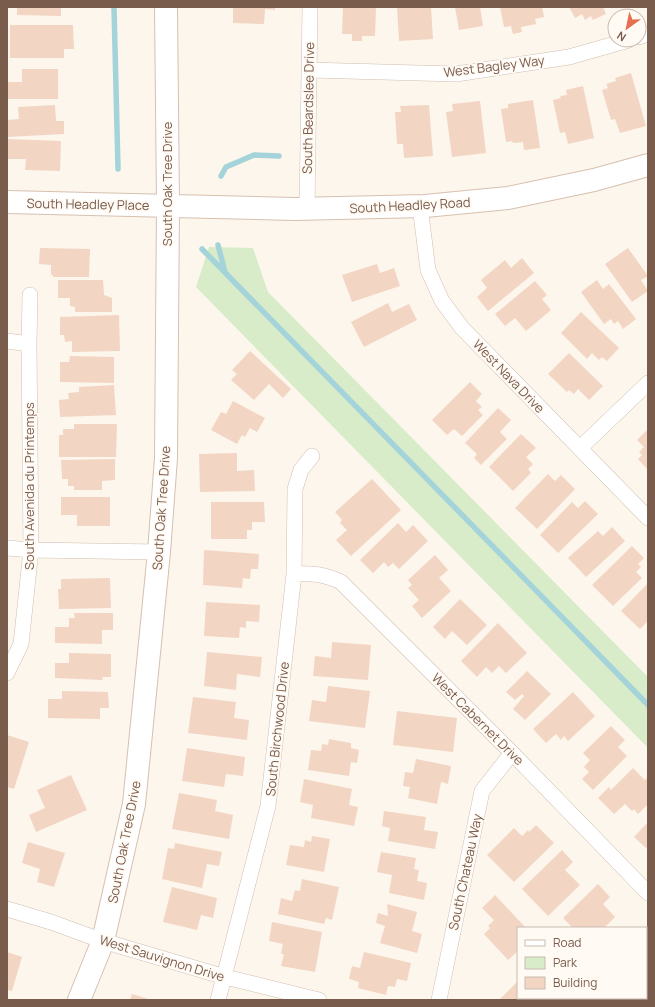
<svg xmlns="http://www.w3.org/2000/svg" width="655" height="1007" font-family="Manrope,sans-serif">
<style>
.green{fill:#d8ecc9}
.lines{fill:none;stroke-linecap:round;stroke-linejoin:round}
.stream{stroke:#a5d3da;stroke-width:5.5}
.building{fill:#f3d5c3}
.street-casing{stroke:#d1beb0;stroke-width:16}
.secondary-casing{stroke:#d6c0b0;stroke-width:24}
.street{stroke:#fff;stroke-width:15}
.secondary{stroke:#fff;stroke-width:22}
.labels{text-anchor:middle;stroke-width:3.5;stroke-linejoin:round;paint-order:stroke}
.street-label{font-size:13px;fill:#7a5c4d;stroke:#fffaf3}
</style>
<rect width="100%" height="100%" fill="#fdf6ec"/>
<path class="green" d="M209,247L253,248L268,292L648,677V748L196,287Z"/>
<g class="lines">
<path class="stream" d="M114,7L118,169
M221,176L226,167L254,155L279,156
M218,245L225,272
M202,249L648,705"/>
</g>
<path class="building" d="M17,7H61V16L17,15Z
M233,7H275V10L265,9L264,24L233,23Z
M343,7H376L375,36H362V41H352V34H342Z
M397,7H431L433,39L399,41Z
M455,7H480L483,26L459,30Z
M500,7H542L544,17L535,19L536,24L521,27L522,32L513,34L511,26L504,27Z
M569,7H603L606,14L593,20L591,16L585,20L582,14L575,18Z
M10,25H73L74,49H64V58H10Z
M22,69H58V99H7V82H22Z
M631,73L646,126L620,133L615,119L611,120L602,90L608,88L606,84L616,81L615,78Z
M583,86L594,138L568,144L565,132L560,133L553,100L561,98L560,96L567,95L566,90Z
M533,100L540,148L524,150L523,142L513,143L512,141L506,142L501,109L508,108V104Z
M480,101L486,153L452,157L446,112L453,111L452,104Z
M55,105L56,121H64V134L7,137V120L19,119L18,107Z
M429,105L433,156L404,158L403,144H397L395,112H401L400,106Z
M7,139L61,141L60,171L25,170L26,159H7Z
M40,248L90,249L89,277H54L51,274V265L39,264Z
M628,248L648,276L641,280L648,291L632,302L605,264Z
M522,258L534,273L488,311L477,297L487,288L481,280L505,260L511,268Z
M377,264L380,273L394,268L400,286L352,302L342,275Z
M58,280H103L104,295L112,298V312H75V307L70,306V298H58Z
M597,280L603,289L609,284L636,319L623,329L618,321L614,324L611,319L604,324L581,292Z
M535,281L547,295L542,299L551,310L526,331L515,318L505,326L495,314Z
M388,303L392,312L409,304L417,320L364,347L351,322Z
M581,312L619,348L607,361L602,357L599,360L592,353L587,359L561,333Z
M119,315L120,351L72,352V341L65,342L64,335H60V317Z
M250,351L291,389L283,398L269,384L254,400L231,380L237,374L232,370Z
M569,353L603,386L589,400L578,389L574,394L569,390L567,392L548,374Z
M70,356L114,357V383L60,382V362H69Z
M470,382L482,394L476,401L482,407L478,410L483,415L462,436L454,429L447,435L432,420Z
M114,385L116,415L60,417L59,400L69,399L68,393L79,392V387Z
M233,401L265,418L257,432L250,428L245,437L242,435L237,444L211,430L221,412L226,414Z
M498,408L511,420L500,432L507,439L481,465L474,458L477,454L465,443Z
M74,424H117L116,457H59V435H63V429H74Z
M648,429V470L638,459L642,455L639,452L644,447L637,440Z
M521,434L536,448L526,457L533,464L528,469L531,473L513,491L489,467Z
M237,453V471L254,470L255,491L200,492L199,454Z
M115,459V480L102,481V490H74V486H68V479H62L61,460Z
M548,474L555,481L561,475L575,489L537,529L515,508Z
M372,479L401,510L351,556L336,540L347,530L340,523L342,520L335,512Z
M61,497H110V526H77V515H61Z
M585,501L598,514L558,553L540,535L572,502L578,508Z
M211,502H264L265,522H252V530H247V539H211Z
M398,523L406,532L413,525L428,541L399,569L393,563L388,567L384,562L373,573L360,560Z
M612,527L625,541L586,577L568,558L598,531L603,536Z
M632,546L644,558L638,564L641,567L636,572L642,578L613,606L592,585Z
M204,550L259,554L258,569H251L250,579L243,578L242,588L203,585Z
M435,555L448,570L439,578L451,591L422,618L412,606L419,600L408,588L412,585L408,580Z
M110,578L111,608L59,609L58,589H61V579Z
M648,583V621L640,629L621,611Z
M460,599L487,625L467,645L452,631L445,639L433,627Z
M206,602L260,605L259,622L246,621V628L240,627L239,638L204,636Z
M74,613H113V630H102V644L55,643V627H69V618H75Z
M498,623L527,653L506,673L499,666L492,673L486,667L477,677L461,661Z
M332,642L371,645L368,680L313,676L315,656L331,658Z
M207,652L262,657L260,677L237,674L236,690L204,686Z
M69,653L111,654V677H102L103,680L55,678V663H69Z
M527,671L551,694L525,720L513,709L524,696L522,694L515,700L506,692Z
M328,686L370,691L365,728L309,721L312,700L326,702Z
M62,691L108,692L109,708H100V719L48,718V699H62Z
M573,692L595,716L568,741L564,736L561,740L556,734L546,743L533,729Z
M193,697L236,702L234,718L249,720L247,740L188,733Z
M397,711L457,718L453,752L393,745Z
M611,726L625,740L618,747L627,756L593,790L582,779L589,772L584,767L590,760L583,753Z
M7,735L29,742L14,789L7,787Z
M329,739L351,743V748L359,750L357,763L351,762L349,776L308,770L311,750L321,751L322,744L328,745Z
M187,748L245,757L243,776L226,774L224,787L182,781Z
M416,759L451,766L448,784L441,782L437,804L408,798L410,787L403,786L405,772L413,773Z
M633,768L645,780L648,776V804L638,814L634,809L632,811L625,804L614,814L598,798L609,787L611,790Z
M71,775L87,810L36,832L29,815L45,808L37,790Z
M304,779L352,789L349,805L358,807L354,826L311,818L313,805L300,802Z
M179,793L217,800L215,811L233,815L229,839L172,829Z
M384,811L426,817L424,830L438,832L435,849L388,841L390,828L382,826Z
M648,822V846L646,848L634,837Z
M536,825L554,843L514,882L487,855L514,828L522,836L528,830L529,832Z
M312,836L330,839L324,872L286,865L290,845L304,847L305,840L311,842Z
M28,842L65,853L54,887L37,882L40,869L22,863Z
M175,843L222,852L219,866L207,864L202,888L162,879L168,848L174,849Z
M562,850L573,862L565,870L580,885L548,916L522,889Z
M381,852L416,858L414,869L419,870L417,881L427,883L424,900L389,893L392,875L377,872Z
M302,879L339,887L332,920L326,918L324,924L278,914L281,898L292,901L295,890L300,891Z
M598,884L610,897L603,904L615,917L604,928H573L563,918Z
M172,887L217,898L213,918L201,915L197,930L163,922Z
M495,895L526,928H518V951L508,960L484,934L490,928L488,926L494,920L482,908Z
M387,904L417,912L412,931L422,934L417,953L380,943L385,926L376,923L378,913L388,916Z
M272,922L322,932L315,972L281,966L284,954H281L283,944L269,941Z
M646,936L648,938V953L646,955Z
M7,952L22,957L12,991L7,990Z
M364,952L411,963L407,981L397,979L395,987L388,986L386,995L358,988L359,982L349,979L352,966L360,968Z
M648,973V993L646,991V975Z
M518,981V998H551L550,1000H499Z
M132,994L152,1000H130Z
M567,998H591L593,1000H565Z"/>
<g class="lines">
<g class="street-casing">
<path id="street" d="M639,37L648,34
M309,70L456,74L569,57L629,40
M420,206L428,270L442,301L462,328L648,518
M307,209L310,7
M7,341L29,344
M580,448L648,383
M7,548L31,550L159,552
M294,574C313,573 324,574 341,582L512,753L648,893
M7,673L21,644L31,550L29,344L30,295
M7,909L51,922L103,941L225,977L319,1000
M218,1000L268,806L294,574L295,489L301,470L312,456
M439,1000L482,791L512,753"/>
</g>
<g class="secondary-casing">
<path id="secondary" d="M7,202L295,209L425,206L508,198L594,180L648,165
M79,1000L103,941L134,804L159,552L166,458L168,205L166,7"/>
</g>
<use href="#street" class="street"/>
<use href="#secondary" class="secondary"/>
</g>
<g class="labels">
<g class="street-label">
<text transform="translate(494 66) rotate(-7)" y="5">West Bagley Way</text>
<text transform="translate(308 108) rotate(-89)" y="5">South Beardslee Drive</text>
<text transform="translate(167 184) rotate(-90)" y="5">South Oak Tree Drive</text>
<text transform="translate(88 204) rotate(1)" y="5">South Headley Place</text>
<text transform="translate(410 205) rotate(-3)" y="5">South Headley Road</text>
<text transform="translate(509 376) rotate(46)" y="5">West Nava Drive</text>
<text transform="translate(29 486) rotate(-90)" y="5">South Avenida du Printemps</text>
<text transform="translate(161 508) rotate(-86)" y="5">South Oak Tree Drive</text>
<text transform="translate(478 719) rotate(45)" y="5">West Cabernet Drive</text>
<text transform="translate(277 729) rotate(-84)" y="5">South Birchwood Drive</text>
<text transform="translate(124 842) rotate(-79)" y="5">South Oak Tree Drive</text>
<text transform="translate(465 872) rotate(-78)" y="5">South Chateau Way</text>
<text transform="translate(162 958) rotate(17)" y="5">West Sauvignon Drive</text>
</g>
</g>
<rect width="655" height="1007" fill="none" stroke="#7a5c4d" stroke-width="16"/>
<rect x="517" y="927" width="130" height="72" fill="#fffaf3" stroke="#cabbb1"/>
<rect x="525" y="940" width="20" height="6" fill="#ffffff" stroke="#cabbb1"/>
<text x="553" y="947" font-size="12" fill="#7a5c4d">Road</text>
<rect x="525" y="957" width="20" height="12" fill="#d8ecc9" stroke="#cabbb1"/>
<text x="553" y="967" font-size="12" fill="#7a5c4d">Park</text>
<rect x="525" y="977" width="20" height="12" fill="#f3d5c3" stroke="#cabbb1"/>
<text x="553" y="987" font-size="12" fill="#7a5c4d">Building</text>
<g transform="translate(627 28) rotate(213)"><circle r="19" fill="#fffaf3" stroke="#cabbb1"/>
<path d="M0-3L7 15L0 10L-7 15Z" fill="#e76f51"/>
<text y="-6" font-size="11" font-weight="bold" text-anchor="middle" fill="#7a5c4d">N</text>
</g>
</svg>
